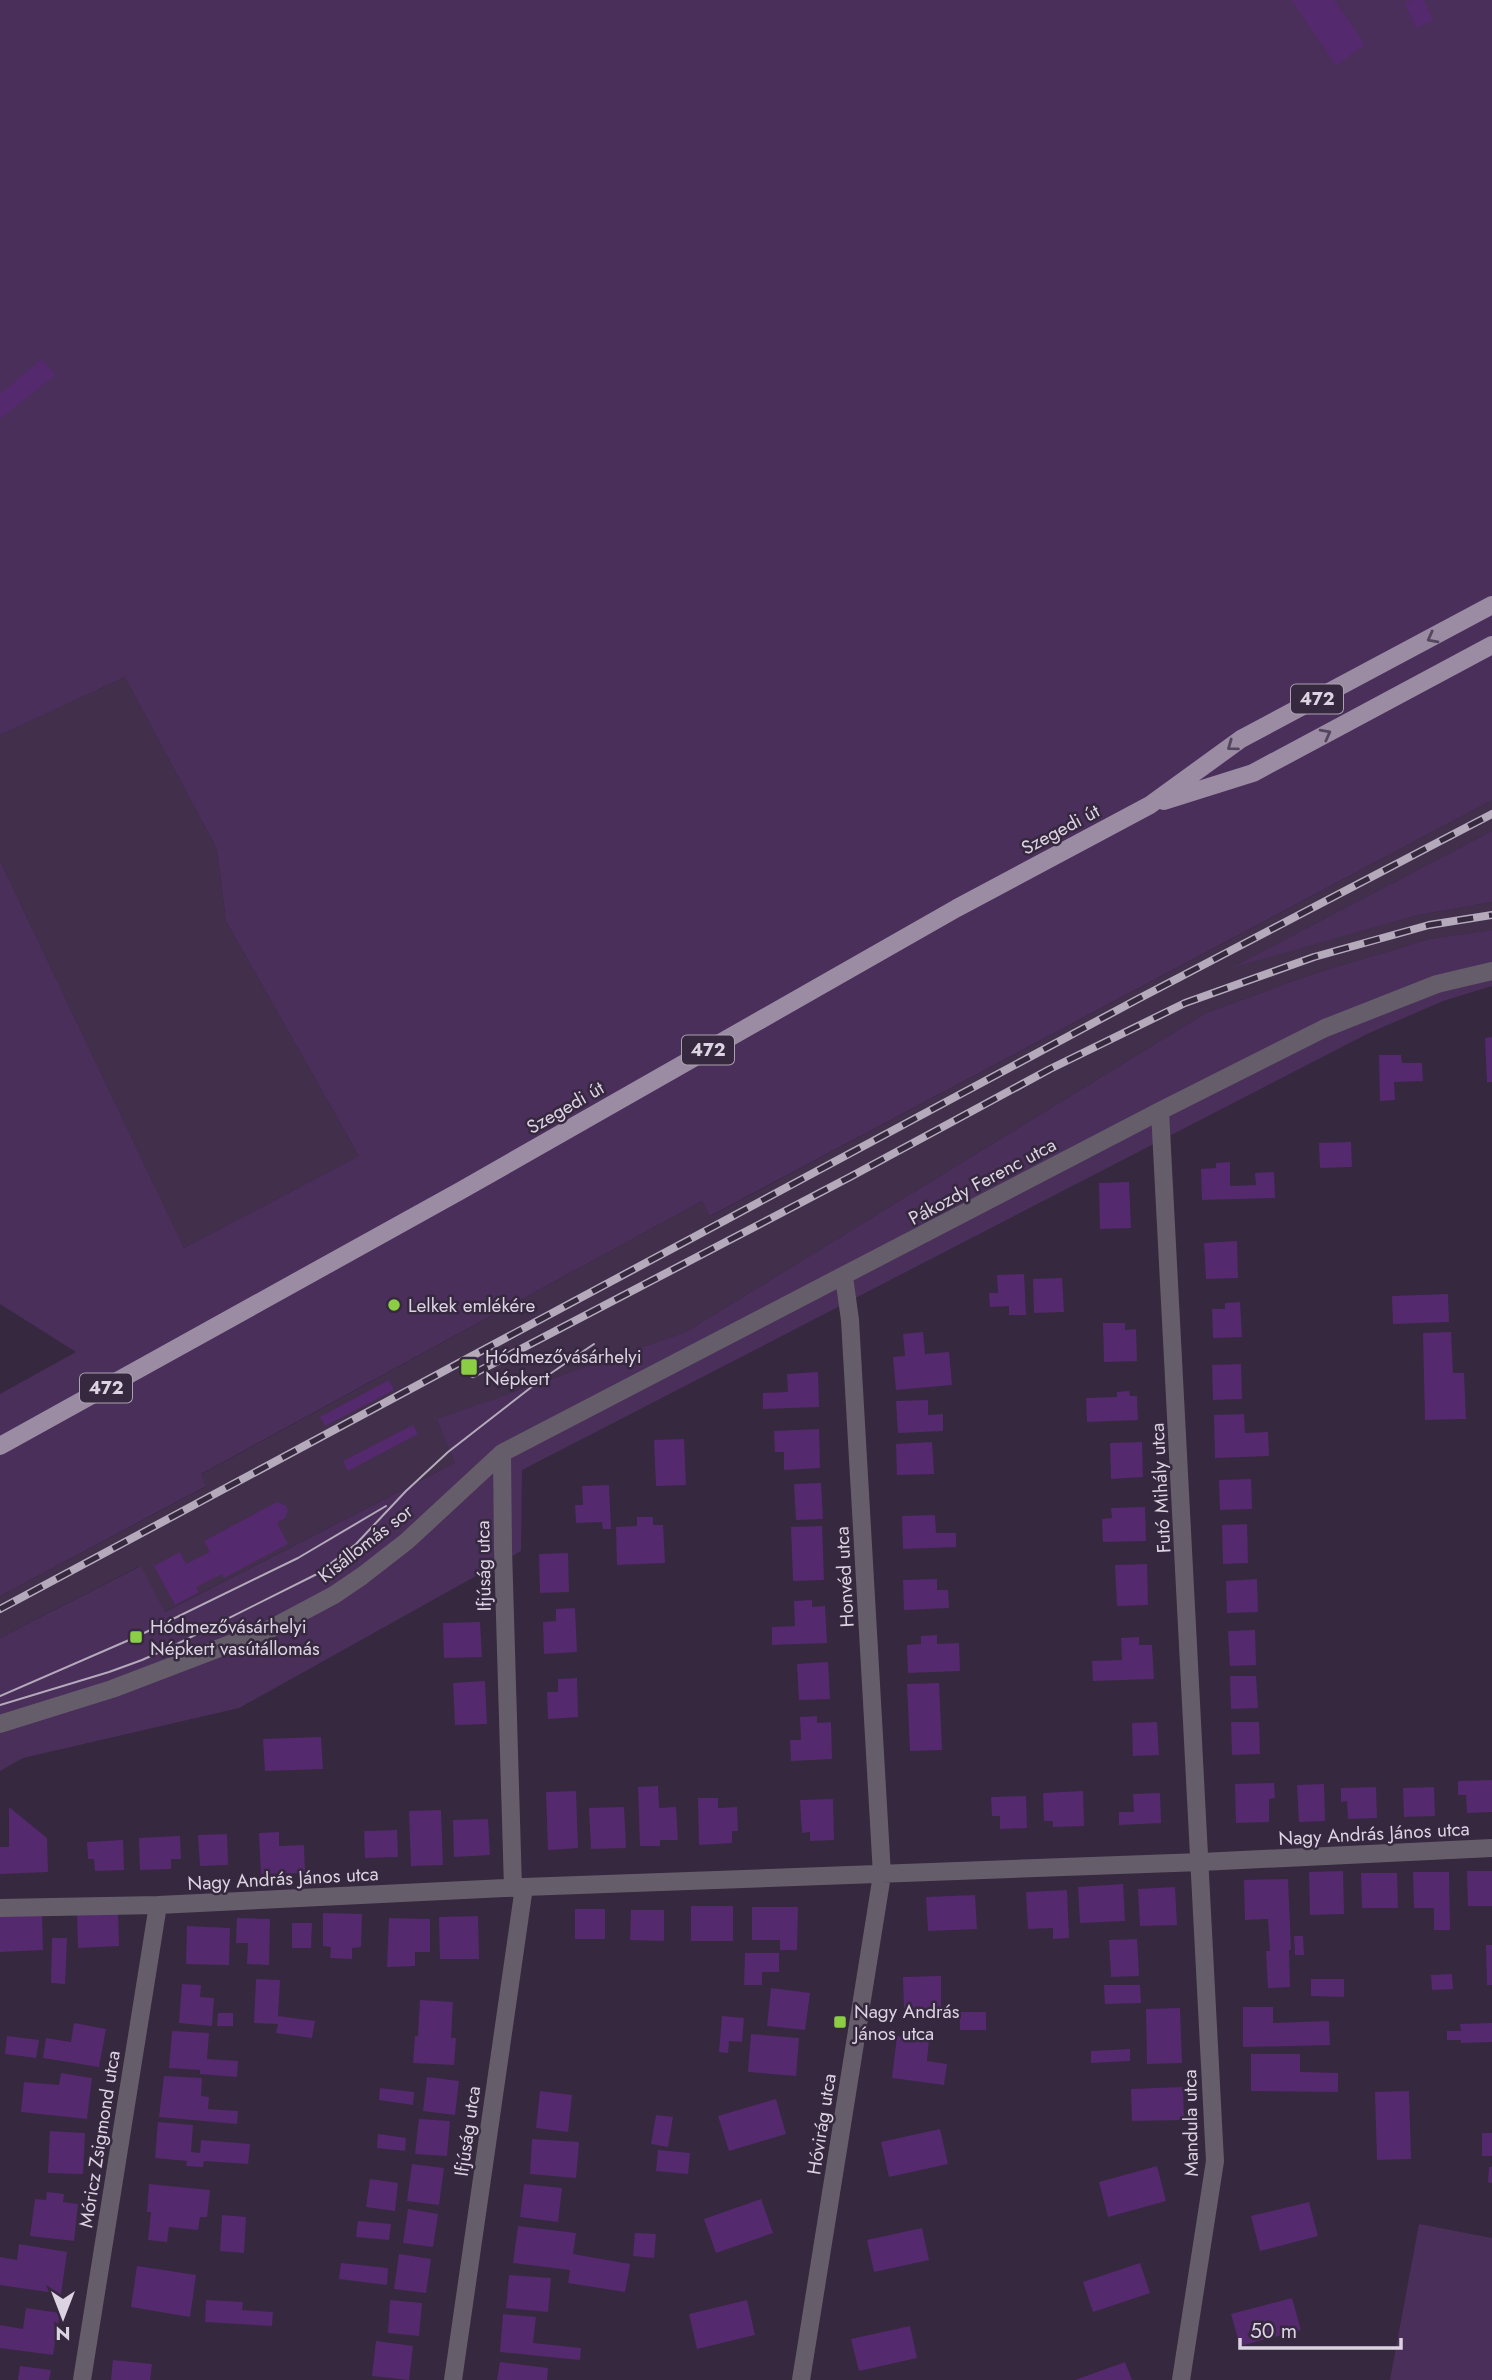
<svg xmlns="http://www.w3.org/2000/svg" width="1492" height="2380" font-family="Jost,sans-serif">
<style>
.built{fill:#412f4c}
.green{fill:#4a2f5b}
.building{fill:#55296d}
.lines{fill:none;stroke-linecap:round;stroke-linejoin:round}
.minor{stroke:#655e6a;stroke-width:18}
.major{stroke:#9b8ca4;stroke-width:18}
.tram{stroke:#b4aabb;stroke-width:2}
.rail-casing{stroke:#b4aabb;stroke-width:8}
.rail{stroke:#36283f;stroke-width:5;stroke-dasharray:16;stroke-linecap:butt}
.oneway{stroke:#54465d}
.poi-dot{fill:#8bce46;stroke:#36283f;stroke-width:2.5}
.labels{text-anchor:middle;stroke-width:5;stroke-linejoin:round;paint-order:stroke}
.shield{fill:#36283f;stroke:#aaa0b1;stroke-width:2}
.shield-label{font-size:18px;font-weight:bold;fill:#dcd3e2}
.street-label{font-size:19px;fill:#dcd3e2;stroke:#36283f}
.poi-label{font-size:19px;fill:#dcd3e2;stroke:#36283f;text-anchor:start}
</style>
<rect width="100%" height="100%" fill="#36283f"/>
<path class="built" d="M125,677L217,849L226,921L359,1156L184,1248L0,861V735Z
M1492,800V831L1235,966L1418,915L1492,902V930L1430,939L1310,975L1206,1013L686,1332L438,1419L455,1463L164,1612L140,1566L0,1638V1596L205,1487L200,1475L702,1201L711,1216Z"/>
<path class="green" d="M0,0H1492V800L710,1216L702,1201L201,1474L206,1486L0,1596V1394L76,1352L0,1304V861L184,1248L359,1156L226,921L217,849L125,677L0,735Z
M1492,831V902L1418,915L1231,968Z
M1492,930V986L1443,1001L1367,1034L522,1470L521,1551L239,1708L23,1758L0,1771V1638L141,1566L165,1612L455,1463L437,1419L686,1332L1206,1013L1310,975L1430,939Z
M1419,2224L1492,2238V2380H1390Z"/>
<path class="building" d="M1292,0H1334L1365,45L1336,65Z
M1413,0H1424L1433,21L1416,28L1405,3Z
M42,359L55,375L0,419V394Z
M1492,1037V1082H1487L1485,1038Z
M1379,1055H1401L1402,1063H1422L1423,1081L1394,1082L1395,1100L1380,1101Z
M1351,1142L1352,1167L1320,1168L1319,1143Z
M1230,1162V1186L1256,1185L1255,1173L1274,1172L1275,1198L1202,1200L1201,1169L1216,1168V1163Z
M1129,1182L1131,1228L1100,1229L1099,1183Z
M1237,1241L1238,1278L1206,1279L1204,1243Z
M1024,1274L1026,1315H1009V1306L990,1307L989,1293H998L997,1275Z
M1062,1278L1064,1312L1034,1313L1033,1279Z
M1448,1294L1449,1322L1393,1324L1392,1296Z
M1240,1302L1242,1337L1213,1338L1212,1309H1225V1303Z
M1103,1323H1125V1330L1136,1329L1137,1361L1104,1362Z
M923,1332L925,1354L949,1352L952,1385L896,1390L893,1357L905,1356L903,1334Z
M1451,1332L1453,1373H1464L1466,1419L1425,1420L1423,1333Z
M1241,1364L1242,1399L1213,1400L1212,1365Z
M818,1372L819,1407L763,1409V1393L788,1392L787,1374Z
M389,1380L394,1390L325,1426L320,1417Z
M1129,1391L1130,1396H1137L1138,1420L1087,1422L1086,1398L1117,1397V1392Z
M928,1400V1415L943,1414V1431L898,1433L896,1401Z
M1244,1414L1245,1433L1268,1432L1269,1456L1215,1458L1214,1415Z
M413,1425L418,1434L348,1471L343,1461Z
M819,1429L820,1468L784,1470V1452H775L774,1431Z
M684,1439L686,1485L656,1486L654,1440Z
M932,1442L934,1474L897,1475L896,1444Z
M1142,1442L1143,1477L1111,1479L1110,1443Z
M1251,1479L1252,1509L1220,1510L1219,1480Z
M821,1483L823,1519L796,1520L794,1484Z
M609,1485L611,1529H603L602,1522L576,1523L575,1505H583L582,1486Z
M277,1502L286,1506L288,1510L285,1518L277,1523L288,1544L224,1578L222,1574L196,1587L199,1592L175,1605L154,1566L180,1552L186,1564L210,1552L204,1541Z
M1145,1507L1146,1541L1103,1542L1102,1519L1112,1518L1111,1508Z
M935,1515L936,1533H956V1547L903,1549L902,1516Z
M637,1517H653V1525H663L665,1563L617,1565L616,1527L637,1526Z
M1247,1524L1248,1563L1223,1564L1222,1525Z
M822,1526L824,1580L793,1581L791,1527Z
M568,1553L569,1592L540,1593L539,1554Z
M1147,1564L1148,1605L1117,1606L1115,1565Z
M937,1579V1590H948L949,1608L904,1610L903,1580Z
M1257,1579L1258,1612L1227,1613L1226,1581Z
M812,1600V1607L825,1606L827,1643L772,1645V1627L795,1626L794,1601Z
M575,1608L577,1652L544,1654L543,1622L556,1621V1609Z
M480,1622L482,1657L444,1658L443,1623Z
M1255,1630L1256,1665L1230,1666L1228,1631Z
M937,1635V1644L959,1643L960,1671L908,1673L907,1645L921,1644V1636Z
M1139,1637V1645H1152L1154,1679L1093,1681L1092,1661L1122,1660L1121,1638Z
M828,1662L830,1699L799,1700L797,1664Z
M1230,1676H1256L1258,1708L1231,1709Z
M577,1678L578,1717L548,1719L547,1692H558V1679Z
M485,1681L487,1724L455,1725L453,1683Z
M939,1683L942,1750L910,1751L907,1684Z
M817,1716V1723L831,1722L832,1759L791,1761L790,1740H801L800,1717Z
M1157,1722L1159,1755L1133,1756L1132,1723Z
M1231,1722H1259L1260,1754L1232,1755Z
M321,1737L323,1769L265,1771L263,1739Z
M1492,1780V1812L1467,1813L1466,1795H1458V1781Z
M1274,1783L1275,1798L1269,1799V1822L1236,1823L1235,1784Z
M1324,1784L1325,1821L1299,1822L1297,1785Z
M658,1786L659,1808L676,1807L678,1840H660V1846H640L638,1787Z
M1376,1787L1377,1818L1348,1819L1347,1801L1341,1802V1788Z
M1434,1787L1435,1816L1404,1817L1403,1788Z
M576,1791L578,1848L548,1850L546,1792Z
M1083,1791L1084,1826L1053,1827V1821H1044L1043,1793Z
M1160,1793L1161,1823L1119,1825V1812H1134L1133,1794Z
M1026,1796L1027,1828L1000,1829V1816H992L991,1797Z
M698,1798H718V1808L737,1807L738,1831H732V1843L699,1845Z
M833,1799L834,1840L810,1841V1832L802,1833L800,1800Z
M9,1807L47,1838L48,1872L0,1874V1847H9Z
M624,1807L626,1848L591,1849L589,1808Z
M441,1810L443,1865L411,1866L409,1811Z
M488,1819L490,1855L454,1857L453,1820Z
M397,1830L398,1857L365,1858L364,1831Z
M279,1832V1846L304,1845L305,1873L261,1874L259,1833Z
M227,1834L228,1865L200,1866L198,1835Z
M180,1836L181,1859H171V1869L140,1870L139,1838Z
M123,1840L124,1870L95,1871L94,1859H88L87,1842Z
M1343,1871L1344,1914L1310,1915L1309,1872Z
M1467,1871H1492V1906H1468Z
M1413,1872H1449L1450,1930H1434V1908H1414Z
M1361,1873H1397L1398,1908H1362Z
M1288,1879L1291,1950H1289L1290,1987L1268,1988L1266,1951H1270L1268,1919L1245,1920L1244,1880Z
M1123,1884L1125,1921L1080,1923L1078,1887Z
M1175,1887L1177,1925L1140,1926L1138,1889Z
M1067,1890L1069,1938L1053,1939V1928L1028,1929L1026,1892Z
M975,1895L977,1929L928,1931L926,1897Z
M691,1906H733V1941H691Z
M752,1907H798L797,1950H780V1940H752Z
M575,1909H605V1939H575Z
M631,1910H664V1941L630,1940Z
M118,1911L119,1946L78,1948L77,1913Z
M323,1913L362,1914L361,1947L352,1948V1959L330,1958L331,1947L323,1946Z
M42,1914L43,1950L0,1952V1916Z
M478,1916L479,1959H440L439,1917Z
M237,1918L270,1919L269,1965L247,1964L248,1943H236Z
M389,1918L430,1919V1952H415V1966L387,1967Z
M292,1923H312L311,1948H292Z
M187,1926L230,1928L229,1965L186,1964Z
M1294,1936H1303L1304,1955H1295Z
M52,1938H67L65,1984L51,1983Z
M1137,1939L1139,1976L1111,1977L1109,1940Z
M1486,1945H1492V1985H1487Z
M745,1953H779V1972H762V1985H744Z
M1452,1974L1453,1989L1432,1990L1431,1975Z
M941,1976V2011H904L903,1977Z
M256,1979L280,1980L278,2016L315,2021L312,2038L276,2033L278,2024L254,2023Z
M1311,1979H1344V1997L1311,1996Z
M182,1984L201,1985L200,1997L214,1998L212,2026L179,2023Z
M1104,1985H1140L1141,2003L1105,2004Z
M771,1988L810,1993L805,2030L767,2026Z
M420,2000L453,2002L451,2038H456L454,2065L413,2063L415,2036H418Z
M1243,2007H1273V2023L1329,2021L1330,2045L1243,2047Z
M1180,2008L1182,2063L1147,2064L1146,2009Z
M960,2012H986V2030H960Z
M218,2013H233V2026H217Z
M722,2016L744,2018L742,2042L729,2041L728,2053L719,2052Z
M74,2023L106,2029L99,2067L43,2058L46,2038L71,2042Z
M1492,2023V2042L1461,2043V2040H1447V2031H1461L1460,2024Z
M172,2031L209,2033L207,2059L238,2061L237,2077L200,2074V2070L169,2068Z
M751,2034L799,2038L796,2076L748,2072Z
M7,2036L39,2040L36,2058L5,2054Z
M897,2036L929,2040L927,2061L947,2064L944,2085L892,2078Z
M1130,2049V2061L1091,2063V2051Z
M1251,2054H1300V2072L1338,2073V2092L1251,2091Z
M61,2073L92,2078L87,2119L21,2112L24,2082L59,2085Z
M164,2076L202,2078L201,2096L209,2097L208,2109L238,2111L237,2124L159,2117Z
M427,2077L459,2081L455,2115L423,2111Z
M1183,2087L1184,2120L1132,2121L1131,2089Z
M380,2088L414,2092L413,2105L379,2100Z
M540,2091L572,2095L568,2132L536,2128Z
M1409,2091L1411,2159L1377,2160L1375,2092Z
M776,2099L786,2134L729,2151L718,2116Z
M656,2115L673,2117L668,2147L651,2144Z
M419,2119L450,2121L447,2156L415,2154Z
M158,2122L193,2125L191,2152L200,2153L201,2140L250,2144L248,2164L204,2161L203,2167L186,2166L187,2161L155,2158Z
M940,2129L948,2164L889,2177L881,2142Z
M50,2131L85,2133L83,2174L48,2173Z
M1482,2133H1492V2156H1482Z
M378,2134L406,2138L405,2151L377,2148Z
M532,2139L579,2142L576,2178L530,2174Z
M658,2150L690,2153L688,2174L656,2171Z
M412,2164L444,2168L439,2205L407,2201Z
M1157,2166L1166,2201L1108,2217L1099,2182Z
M1489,2167H1492V2183L1488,2182Z
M370,2179L398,2183L395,2211L366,2207Z
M149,2184L210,2190L207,2217H200L198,2230L169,2227L167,2242L148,2240L151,2212H147Z
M524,2184L562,2188L558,2222L520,2217Z
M47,2192L64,2194L63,2202L78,2204L74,2241L30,2236L35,2199L46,2200Z
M761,2199L773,2233L716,2253L704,2219Z
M1309,2202L1318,2236L1260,2251L1251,2216Z
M408,2209L438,2214L433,2247L403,2243Z
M222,2215L246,2217L244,2253L220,2251Z
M358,2221L391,2224L389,2240L356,2237Z
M518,2226L576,2233L573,2254L630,2264L625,2292L568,2283L570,2270L513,2263Z
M922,2228L929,2260L874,2272L867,2240Z
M635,2233L656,2234L654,2258L633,2256Z
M19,2244L67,2252L61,2294L0,2285V2257L17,2260Z
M399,2254L431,2259L426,2293L394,2289Z
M341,2263L388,2268L387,2285L339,2279Z
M1140,2263L1150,2293L1093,2312L1083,2282Z
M137,2266L196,2275L190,2317L131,2307Z
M509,2275L551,2278L548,2312L506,2308Z
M1292,2298L1301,2330L1240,2346L1231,2314Z
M206,2300L243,2302L242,2310L273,2312L272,2326L205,2322Z
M390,2300L422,2303L419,2336L388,2333Z
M747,2300L755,2335L697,2349L689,2314Z
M26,2308L60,2313L53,2355L0,2348V2325L23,2329Z
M503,2314L536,2317L533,2343L581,2348L580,2360L500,2352Z
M910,2326L917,2358L859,2371L851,2339Z
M376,2341L413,2346L409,2380L372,2376Z
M113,2360L152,2364L150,2380H111Z
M500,2362L548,2368L547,2380H497Z
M1125,2362L1132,2380H1075Z
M20,2366L51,2370L49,2380H18Z"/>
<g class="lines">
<path class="minor" d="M1160,1111L1215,2161L1181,2380
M502,1453L503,1549L513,1888
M0,1724L112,1689L272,1628L334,1595L362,1576L407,1541L502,1453L1160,1111L1325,1028L1437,984L1492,971
M0,1908L158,1905L524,1887L1201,1862L1492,1848
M82,2380L158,1905
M453,2380L524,1887
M801,2380L882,1875L850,1320L844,1277"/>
<path class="major" d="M1164,801L1253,773L1492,645
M0,1446L460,1191L957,908L1150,805L1241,739L1492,605"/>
<path class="tram" d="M0,1696L136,1637L298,1558L386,1506
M0,1705L109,1672L142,1660L171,1647L317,1574L356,1544L406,1491L448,1452L538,1382L594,1344"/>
<g class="rail-casing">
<path id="rail" d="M473,1374L850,1177L1050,1069L1185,1003L1314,957L1429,925L1492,915
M0,1609L1138,999L1492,814"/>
</g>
<use href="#rail" class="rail"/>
</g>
<defs><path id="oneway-chevron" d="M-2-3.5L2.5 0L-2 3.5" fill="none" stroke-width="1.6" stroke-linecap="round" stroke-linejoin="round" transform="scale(1.75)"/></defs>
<g class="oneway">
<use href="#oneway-chevron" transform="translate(1432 638) rotate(152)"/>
<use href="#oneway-chevron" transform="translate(1326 734) rotate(-28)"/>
<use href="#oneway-chevron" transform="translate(1232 746) rotate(144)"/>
</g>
<g class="poi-dot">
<circle cx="394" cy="1305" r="7"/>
<rect x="460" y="1358" width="18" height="18" rx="3.5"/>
<rect x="129" y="1630" width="14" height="14" rx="3.5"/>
<rect x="833" y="2015" width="14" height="14" rx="3.5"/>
</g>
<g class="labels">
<g class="shield">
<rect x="1291" y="684.5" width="52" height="29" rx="5"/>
<rect x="682" y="1035.5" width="52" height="29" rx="5"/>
<rect x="80" y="1373.5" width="52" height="29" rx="5"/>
</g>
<g class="shield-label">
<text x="1317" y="705">472</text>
<text x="708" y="1056">472</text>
<text x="106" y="1394">472</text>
</g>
<g class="street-label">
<text transform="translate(1060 829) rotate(-28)" y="7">Szegedi út</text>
<text transform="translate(565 1107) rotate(-30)" y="7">Szegedi út</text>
<text transform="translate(982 1181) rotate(-28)" y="7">Pákozdy Ferenc utca</text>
<text transform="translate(1160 1488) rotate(-93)" y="7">Futó Mihály utca</text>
<text transform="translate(365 1543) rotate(-38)" y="7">Kisállomás sor</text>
<text transform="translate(483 1566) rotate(-91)" y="7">Ifjúság utca</text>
<text transform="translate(844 1577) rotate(-93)" y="7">Honvéd utca</text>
<text transform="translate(1374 1833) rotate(-3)" y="7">Nagy András János utca</text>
<text transform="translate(283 1878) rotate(-3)" y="7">Nagy András János utca</text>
<text transform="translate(1190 2123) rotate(-91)" y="7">Mandula utca</text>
<text transform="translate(821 2124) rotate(-81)" y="7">Hóvirág utca</text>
<text transform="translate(467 2131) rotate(-82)" y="7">Ifjúság utca</text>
<text transform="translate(99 2139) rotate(-81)" y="7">Móricz Zsigmond utca</text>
</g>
<g class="poi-label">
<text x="408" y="1312">Lelkek emlékére</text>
<text x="485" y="1363">Hódmezővásárhelyi<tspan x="485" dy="22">Népkert</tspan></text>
<text x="150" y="1633">Hódmezővásárhelyi<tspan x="150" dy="22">Népkert vasútállomás</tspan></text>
<text x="854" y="2018">Nagy András<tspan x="854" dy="22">János utca</tspan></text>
</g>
</g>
<g transform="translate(63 2317) rotate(180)" stroke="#36283f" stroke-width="5" paint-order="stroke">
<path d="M0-5L12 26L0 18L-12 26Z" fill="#dcd3e2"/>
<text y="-10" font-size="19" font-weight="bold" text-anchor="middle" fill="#dcd3e2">N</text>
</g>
<path d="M1240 2338v10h161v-10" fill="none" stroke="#dcd3e2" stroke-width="3.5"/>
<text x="1250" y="2338" font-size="21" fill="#dcd3e2" stroke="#36283f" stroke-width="5" paint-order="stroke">50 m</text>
</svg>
